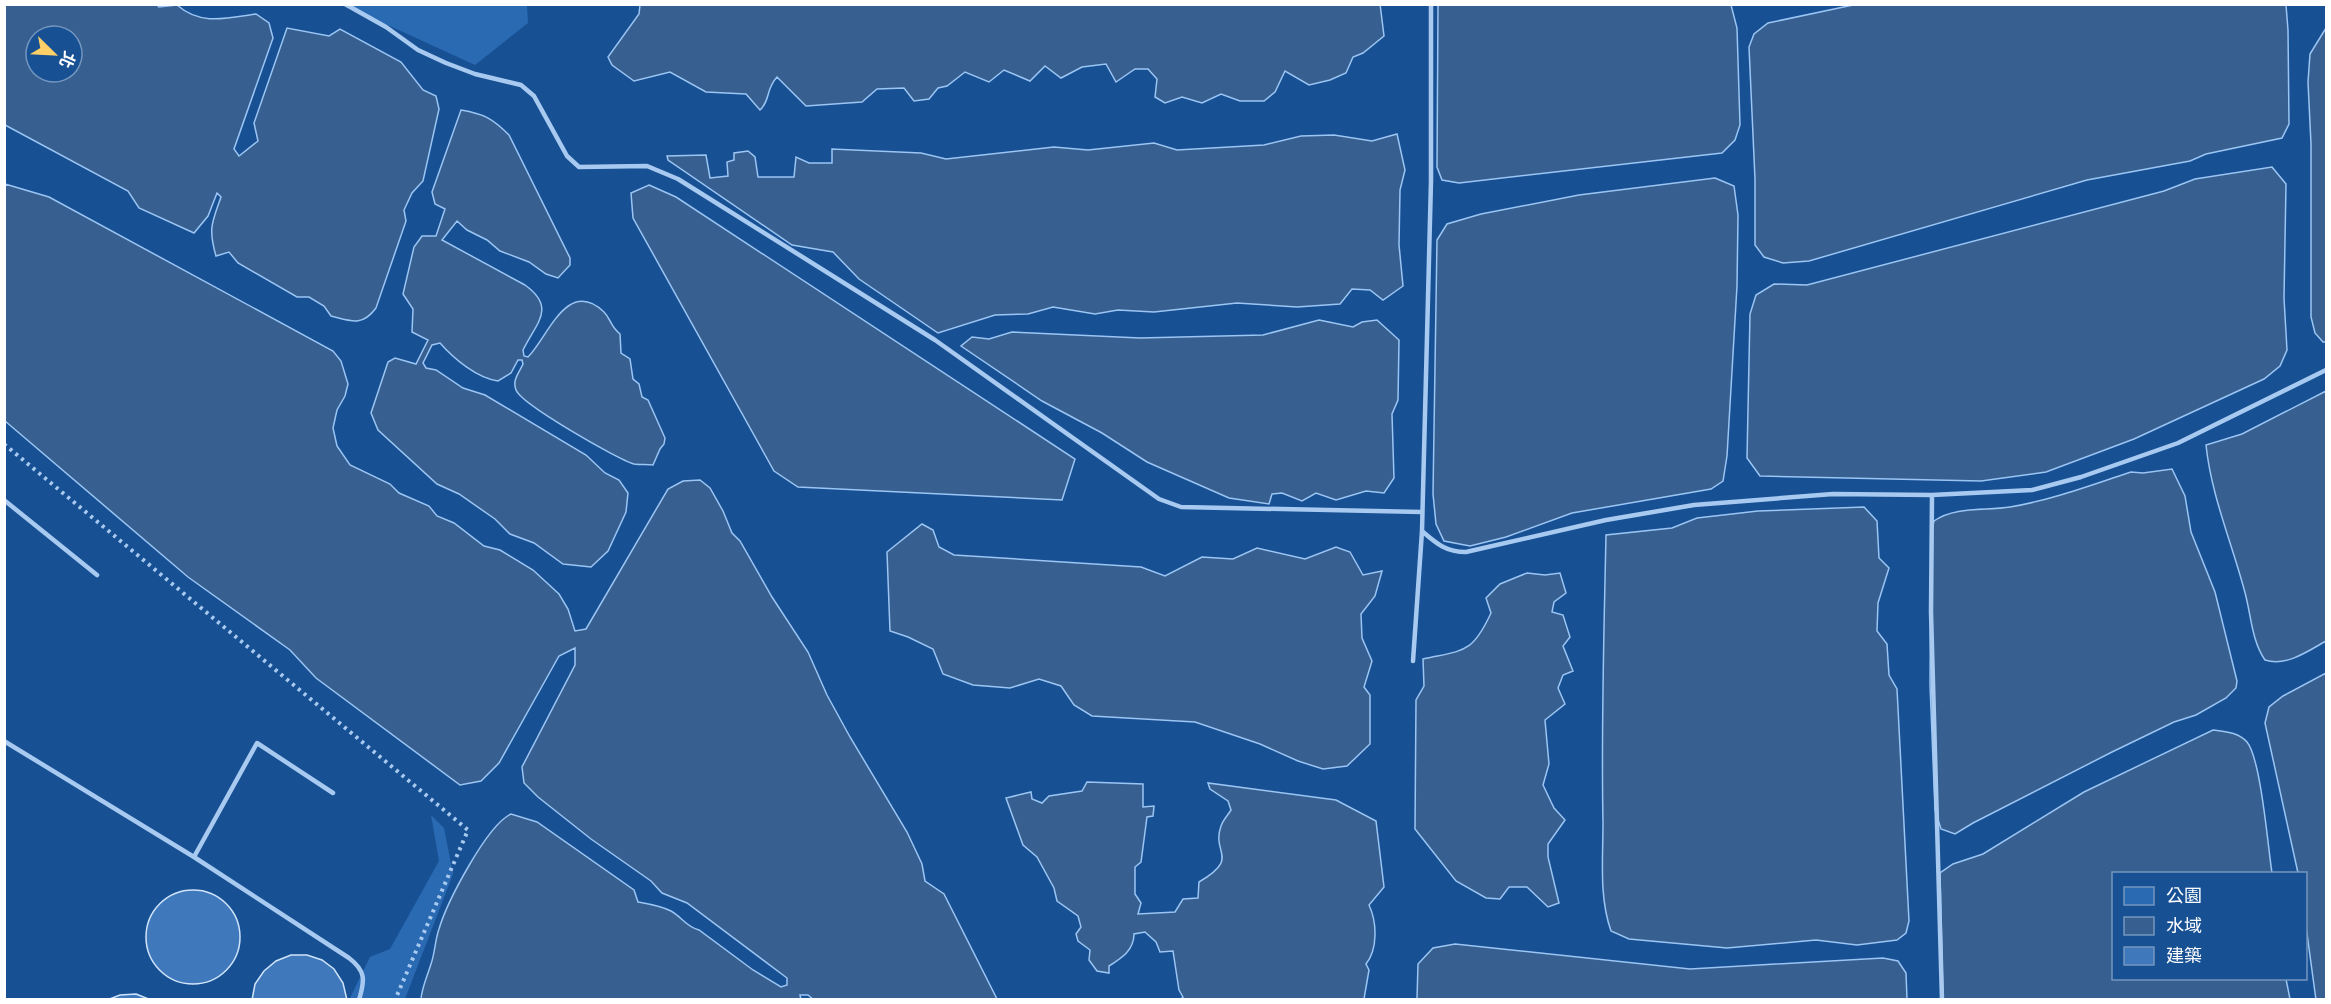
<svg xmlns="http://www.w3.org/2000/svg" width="2331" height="1004" font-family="'Golos Text','Noto Sans TC',sans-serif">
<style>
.green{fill:#2a6ab2}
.water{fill:#376091;stroke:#9bc5f3;stroke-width:1.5;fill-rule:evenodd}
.building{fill:#4079bb;stroke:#cfe4fb;stroke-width:1.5}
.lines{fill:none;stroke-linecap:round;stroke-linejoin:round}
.path{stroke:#a8caf0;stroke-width:4;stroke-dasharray:3 4.5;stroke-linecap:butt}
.service{stroke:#a8caf0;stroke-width:4.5}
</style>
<rect width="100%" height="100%" fill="#185094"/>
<path class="green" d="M344,5H527L528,23L475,65Z
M431,815L444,828L453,874L405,999L349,1000L370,957L390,949L439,861Z"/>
<path class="water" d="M157,5L159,7L177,5C201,26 227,18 256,14L269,23L273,38L234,149L239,156L258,141L254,123L287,28L329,36L340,29L401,62L423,90L436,96L439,109L423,181L412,193L404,210L406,221L376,308C362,327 351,321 331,316L324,306L309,297H297L238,263L229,252L216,256C208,228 212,223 221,197L217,193L208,216L194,233L139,208L128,191L5,125V5ZM36,36H72V72H36Z
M640,5L1380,4L1384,36L1363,53L1353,57L1346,73L1330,80L1309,85L1285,71L1275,92L1264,101H1240L1221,94L1202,103L1182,97L1165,103L1155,97L1157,79L1148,69H1135L1116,82L1106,64L1082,67L1061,78L1045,66L1030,81L1004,70L989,82L965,72L947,86L938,88L929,99L914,101L904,88L877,89L862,102L806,106L777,77C765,90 771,100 760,110L746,94L706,92L670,72L634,81L612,65L608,57L639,14Z
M1438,5H1731L1737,28L1740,125L1735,140L1722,153L1459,183L1442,180L1437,167Z
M1853,5H2286L2288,30L2289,124L2282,138L2206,154L2190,161L2087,180L1809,261L1783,263L1764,257L1755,245V179L1749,47L1754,34L1768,23Z
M2326,28V342H2323L2315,333L2311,317V144L2308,82L2310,54Z
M461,110C484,114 492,118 509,135L570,258V265L558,278L546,274L529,262L500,251L487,240L467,230L457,221L442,240L525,285C557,308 536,323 523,350L524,356L528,357C548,337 567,277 604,312C611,319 610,326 620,334L621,353L630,359L633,379L639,384L642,397L648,400L665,438L664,444L660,449L653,465C647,464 640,465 634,464C617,459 521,404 516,390C512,380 519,373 523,364L522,360H518L511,373L498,381C477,378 454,359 440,343L432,345L423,363L426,368L436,370L463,388L485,395L586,455L605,473L619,480L628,493L626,512L608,551L591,567L563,564L534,543L510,534L495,519L459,494L437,484L378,430L371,413L388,362L395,358L416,364L428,340L412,332L413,309L403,294L414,247L422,236H436L445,209L435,204L432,192Z
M1397,134L1405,170L1400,190L1399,245L1403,286L1383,300L1370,290L1352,289L1340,304L1297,307L1237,303L1154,312L1118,310L1095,314L1053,307L1028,314L995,315L938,333L859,279L833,252L792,245L668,160L667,156L706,155L710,178L728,176L727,162L734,160V153L748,151L755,157L758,177H794L796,157L809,163H832V149L921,153L946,159L1054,147L1088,150L1154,143L1177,150L1264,145L1301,136L1334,135L1372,141Z
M2272,167L2286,184L2284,298L2287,350L2280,366L2264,379L2134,439L2046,472L1981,481L1760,476L1747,458L1750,314L1756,295L1774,284L1807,285L2164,191L2195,179Z
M1715,178L1734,186L1738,215L1737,286L1727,456L1723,481L1711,489L1572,513L1506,537L1470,546L1444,541L1436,524L1433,494L1437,240L1447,224L1481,214L1579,195Z
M5,184L49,197L333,351L341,361L348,384L345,396L337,410L333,428L337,446L350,465L390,484L399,493L429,506L437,516L454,523L484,546L500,550L533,570L559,594L568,609L575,631L586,629L668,489L683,481L700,480L710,488L723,511L732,533L740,541L772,597L808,652L827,695L850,737L907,832L922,864L925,881L944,894L997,999L814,1000L808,995H800L801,1000L421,999C422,987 427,977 431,964C435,953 435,940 439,929C447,902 487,825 511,814L537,822L634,890L638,902C649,904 661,906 671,911C682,917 686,927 699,930L753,970L781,987L787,985V978L687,903L662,893L651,881L591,839L538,797L524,783L522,767L575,665V648L559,656L499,763L481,781L460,785L316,678L290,650L188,577L5,421Z
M649,185L676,197L1075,459L1062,500L798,487L774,471L633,218L631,193Z
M1319,320L1353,327L1362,322L1377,320L1399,340L1398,400L1392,414L1394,478L1384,493L1366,491L1336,500L1316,493L1302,501L1282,493L1272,494L1269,504L1229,498L1147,462L1102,433L1042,401L961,346L972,337L989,339L1012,332L1140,338L1263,335Z
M2326,391V641C2308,651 2286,667 2265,660C2251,640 2251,612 2244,589C2231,541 2211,494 2206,445L2242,434Z
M2172,469L2185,496L2191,532L2215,592L2237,681L2236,688L2226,698L2196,715L2174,722L2112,752L1973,823L1955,834L1941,829L1935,810L1930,685L1931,534L1934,521C1955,506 1986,511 2010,507C2052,500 2091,485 2131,472L2143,473Z
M1864,507L1877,521L1879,558L1889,568L1878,603L1877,631L1887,644L1889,675L1897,689L1909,921L1906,933L1897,940L1857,945L1816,940L1727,948L1629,939L1611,931C1599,897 1603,859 1603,823C1601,727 1604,631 1606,535L1672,528L1697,518L1758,511Z
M922,524L933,530L939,547L954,555L1141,567L1165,576L1202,557L1233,559L1257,548L1305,559L1336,547L1350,552L1363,575L1382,571L1375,596L1361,614L1362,638L1372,661L1364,687L1370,695V744L1347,766L1323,769L1298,761L1260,744L1195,722L1092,716L1074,705L1061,686L1039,679L1010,688L973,685L943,674L933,649L908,637L890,631L887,552Z
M1527,573L1545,575L1560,573L1566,593L1554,602L1552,612L1563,615L1570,637L1563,646L1573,671L1563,675L1558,688L1565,704L1545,720L1549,764L1543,785L1554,808L1565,820L1548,844V857L1559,903L1548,907L1527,887H1509L1500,899L1486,898L1456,881L1415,829L1416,700L1424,686L1423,659C1464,650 1472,654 1491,613L1486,598L1500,584Z
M2326,673V999L2316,1000L2306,926V874L2298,873L2265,723L2269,707L2283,696Z
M2213,730C2226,732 2238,732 2247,742C2261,759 2268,848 2272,873L2114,874V978L2286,979L2290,999H1943L1940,873L1953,864L1983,854L2084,792Z
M1087,782L1143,784V807L1154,806L1153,816L1147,817L1141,862L1135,867V894L1141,903L1138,914L1175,912L1183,899L1198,898L1199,882C1241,857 1211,854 1221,826C1223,820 1228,815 1231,810L1228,801L1210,789L1208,783L1336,800L1376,821L1384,887L1369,905C1377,922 1378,949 1366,964L1369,970L1364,999H1181L1183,997L1179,990L1173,951L1160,952L1156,942L1145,932L1134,934C1134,950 1122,958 1109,966V973L1097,971L1089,960L1090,950L1078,941L1076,934L1081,927L1078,916L1057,901L1054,888L1037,857L1023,845L1006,798L1031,792L1032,799L1042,803L1049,796L1082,791Z
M1455,944L1690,969L1883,958L1898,961L1906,973L1907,999H1417L1418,964L1433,948Z"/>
<path class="building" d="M146 937a47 47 0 1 1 94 0a47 47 0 1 1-94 0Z
M291,955H307L322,960L334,969L343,983L347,1000H252L255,984L264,971L276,961Z
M136,994L151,1000H107L120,995Z"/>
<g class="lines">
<path class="path" d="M4,444L468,830L395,1000"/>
<path class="service" d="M345,4L386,27L418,50L446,63L475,74L521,85L534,96L567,156L579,167L647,166L678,179L935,340L1159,499L1181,507L1422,512
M1932,495L1931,612L1942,1000
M4,500L97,575
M1422,531C1437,544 1446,552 1466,552L1606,520L1694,505L1833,494L1932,495L2032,490L2081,477L2178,443L2326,370
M1413,661L1422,531L1431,181V4
M4,741L194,857L349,958C366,971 365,980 359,1000
M194,857L257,743L333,793"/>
</g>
<rect width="2331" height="1004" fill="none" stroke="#ffffff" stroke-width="12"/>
<rect x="2112" y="872" width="195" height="108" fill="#185094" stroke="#7496bf" stroke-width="1.5"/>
<rect x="2124" y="887" width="30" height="18" fill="#2a6ab2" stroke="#7496bf" stroke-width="1.5"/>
<text x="2166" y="902" font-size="18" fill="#ffffff">公園</text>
<rect x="2124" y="917" width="30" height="18" fill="#376091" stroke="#7496bf" stroke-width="1.5"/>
<text x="2166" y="932" font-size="18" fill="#ffffff">水域</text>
<rect x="2124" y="947" width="30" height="18" fill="#4079bb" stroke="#7496bf" stroke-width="1.5"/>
<text x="2166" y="962" font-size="18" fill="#ffffff">建築</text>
<g transform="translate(54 54) rotate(114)"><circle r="28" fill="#185094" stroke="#7496bf" stroke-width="1.5"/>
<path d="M0-4.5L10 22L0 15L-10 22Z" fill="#ffd067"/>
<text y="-9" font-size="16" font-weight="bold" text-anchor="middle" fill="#ffffff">北</text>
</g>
</svg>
